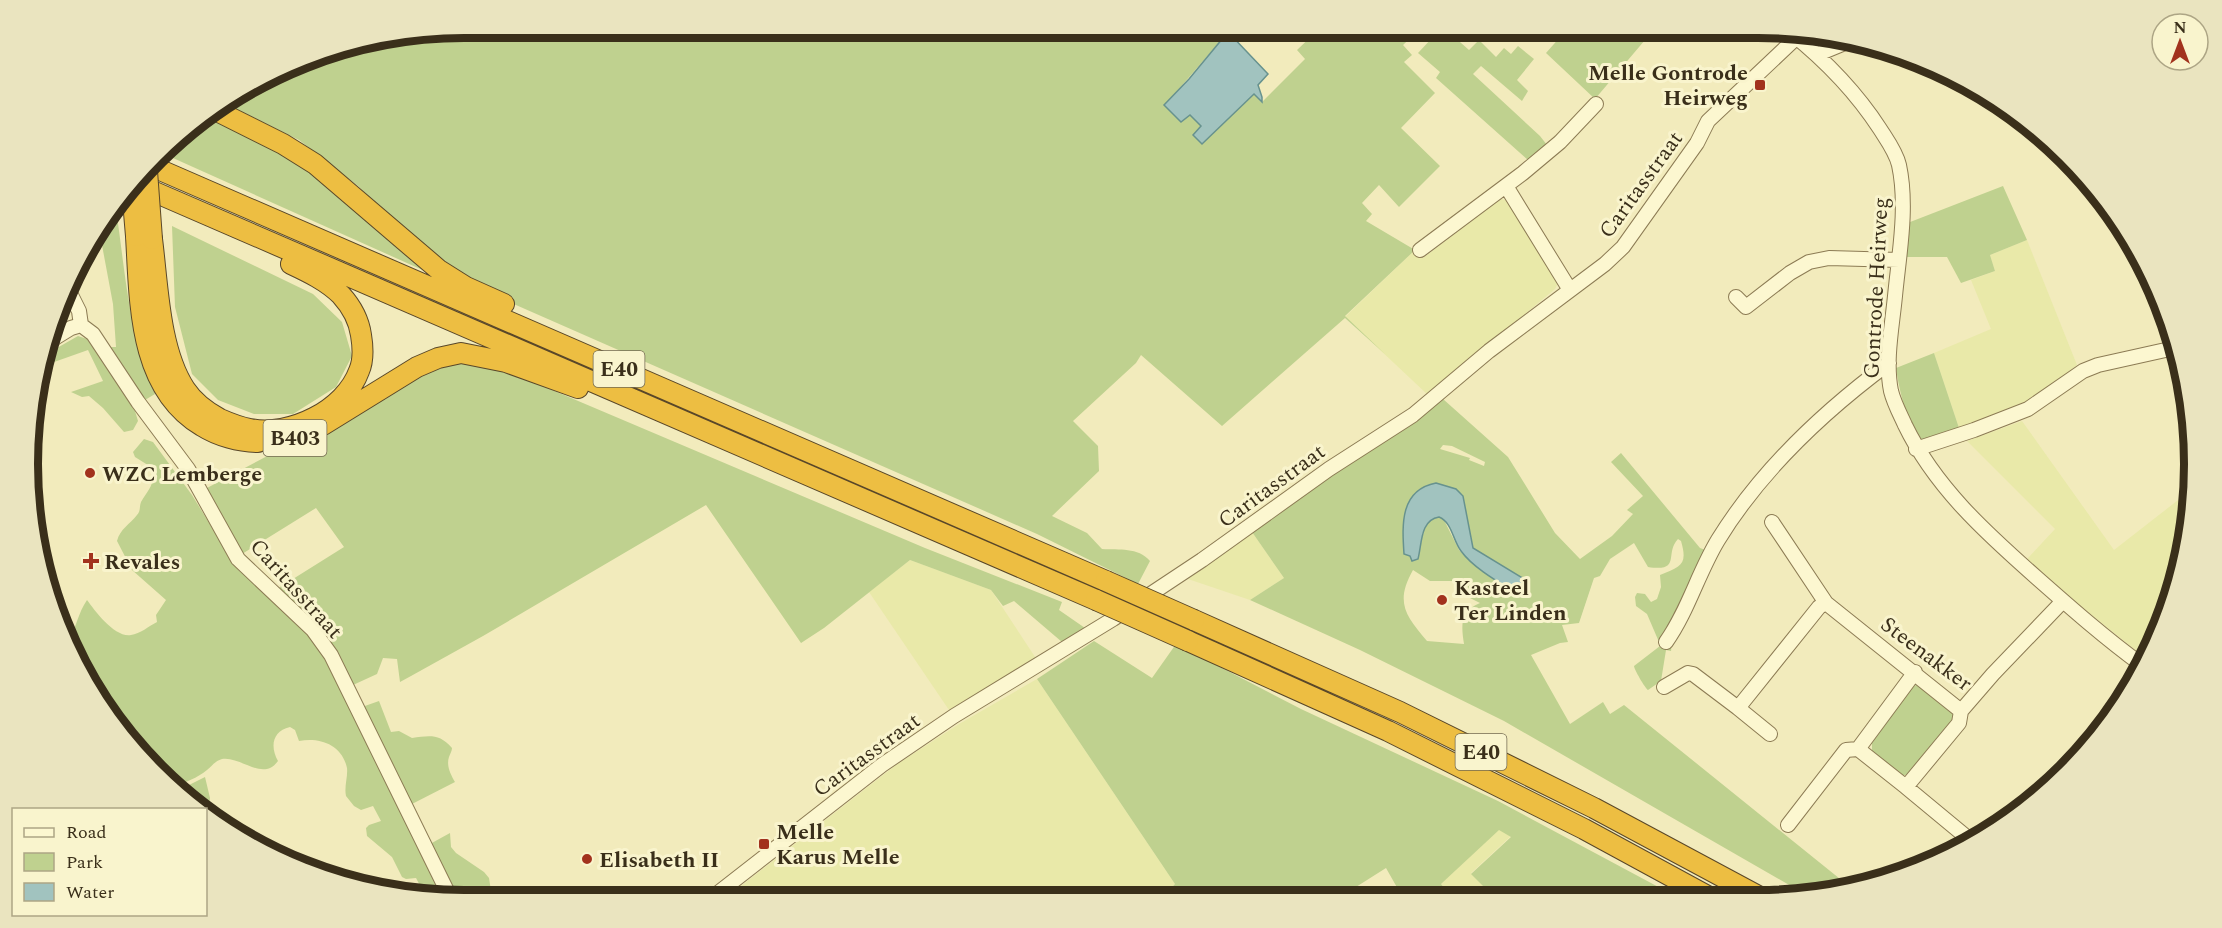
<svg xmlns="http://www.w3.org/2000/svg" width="2222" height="928" font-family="Spectral,serif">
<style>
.farmland{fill:#e9e9a9}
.green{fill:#bfd18f;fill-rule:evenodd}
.water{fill:#a1c3bf;stroke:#67928e;stroke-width:1.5}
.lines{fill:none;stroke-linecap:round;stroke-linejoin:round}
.minor-casing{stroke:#8c7b54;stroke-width:16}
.highway-casing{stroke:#594729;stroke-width:22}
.minor{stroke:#fcf7d0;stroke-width:14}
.highway{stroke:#edbe42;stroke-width:20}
.highway-bridge-casing{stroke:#594729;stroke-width:22;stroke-linecap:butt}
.highway-bridge{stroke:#edbe42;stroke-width:20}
.poi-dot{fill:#a2321d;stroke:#f9f4cd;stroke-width:2}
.labels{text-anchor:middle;stroke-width:6;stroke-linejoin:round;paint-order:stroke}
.shield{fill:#f9f4cd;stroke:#736a50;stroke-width:1.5}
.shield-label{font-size:21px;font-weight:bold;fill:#3a2f1a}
.poi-label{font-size:22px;font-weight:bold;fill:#3a2f1a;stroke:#f9f4cd;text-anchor:start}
.street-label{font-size:22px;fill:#3a2f1a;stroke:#f9f4cd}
.rim{fill:none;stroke:#3a2f1a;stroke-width:8}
</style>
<rect width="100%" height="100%" fill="#f2ebbc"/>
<path class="farmland" d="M1501,199L1510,201L1558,283L1555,289L1428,395L1345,317L1415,250L1423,258Z
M2027,240L2077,365L2040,396L2019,409L1960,431L1934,353L1991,329L1971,280L1995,271L1990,255Z
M2022,421L2114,550L2182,497L2192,492L2191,521L2172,604L2145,658L2068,596L2027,559L2055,529L1967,441Z
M1252,532L1284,578L1250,600L1188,579Z
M910,560L991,590L1037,660L949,710L869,592Z
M1037,679L1175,884L1161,899L723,900L896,765L959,724Z
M1499,829L1511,836L1471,873L1495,898H1447L1450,895L1441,884Z"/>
<path class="green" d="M464,27H1223L1228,32L1165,105L1190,114L1201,126L1193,135L1254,94L1262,102L1305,59L1297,50L1321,27H1422L1403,45L1412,55L1404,62L1435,93L1401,128L1440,166L1399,207L1379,185L1362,203L1372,214L1366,221L1415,250L1345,316L1385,354L1345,318L1222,426L1141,355L1136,363L1073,421L1098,446L1099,471L1052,516L1087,533L1102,549C1119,550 1138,547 1150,561L1138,584L1037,534L459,280L429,256L358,186L299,140L222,102L246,85L323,50Z
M1423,27H1443L1469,50L1479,40L1496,57L1504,48L1511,54L1518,46L1534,59L1517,80L1528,91L1522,101L1481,66L1473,74L1540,136L1547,145L1528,160L1436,78L1440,72L1418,53L1433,37Z
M1569,27H1656L1595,99L1546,53Z
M205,115L268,144L314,172L427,272L164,154L163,151L176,135Z
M2003,186L2027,240L1990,255L1995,271L1961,283L1947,257H1907L1905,224Z
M116,209C125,270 129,337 155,394L145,400L111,347H116L113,304L99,229Z
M172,226L313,294L342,322L352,356L336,387L293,414H254L218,400L192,374L175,307Z
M78,336L87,339L135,411L138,421L133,430L124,432L103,408L89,396L82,397L71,392L103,381L88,350L40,367L43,356Z
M1934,353L1960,431L1921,441C1907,425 1899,389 1896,368Z
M445,362H486L925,548L1062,602L1059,610L1085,628L1062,642L1014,601L1003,606L991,590L910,560L824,628L801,643L706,505L483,636L411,676L400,682L397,659L383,658L377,674L353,685L277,589L344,547L316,508L242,554L207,488Z
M1443,399L1508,457L1555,533L1580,559L1612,536L1633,514L1627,510L1643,496L1611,462L1621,453L1700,548L1708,551L1676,609L1671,651L1666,650L1661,681L1648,690C1645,688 1634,669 1634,666L1660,646L1659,642L1647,614L1636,606L1635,597L1637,593L1645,594L1651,602L1657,599L1661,587L1660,575C1681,566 1688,565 1681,541L1678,539C1664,554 1682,572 1648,567L1634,543L1610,559L1600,576L1594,578L1579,623L1562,625L1568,642L1560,643L1531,655L1570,724L1603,702L1610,714L1624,705L1850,887L1810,897L1504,721L1360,650L1250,600L1284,578L1252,532L1324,480L1417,421ZM1443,445L1452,446L1485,462L1484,466L1469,460L1470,458L1440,449ZM1436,484L1456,489L1463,496L1473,548L1528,582L1521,596L1468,559L1459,550L1443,518H1432L1425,526L1423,535H1403C1403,502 1411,501 1436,484ZM1413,570L1430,581H1460L1470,598L1480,603C1460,611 1461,625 1464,644L1427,641C1405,615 1395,602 1413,570Z
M144,439L153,442L192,495L219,539L243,572L306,630L362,707L379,701L391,732L399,731L412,738C429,736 439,733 452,748C452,751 450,754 449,757C446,766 451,775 455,782L412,804L430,844L450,833L451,847L456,853L484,872L489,878L492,897C474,907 445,898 425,895L416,878L406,879L402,877L392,857L367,836L366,828L369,825L381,821L373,806L361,810L354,806L346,796C344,787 348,777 347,768C342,744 319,737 299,741L295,730L290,727C272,731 270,747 278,761C263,782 241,756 222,759C215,761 212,766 207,770C198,778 184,782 174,788L136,752L86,683L69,639C77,626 78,613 87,600C95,611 115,638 131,635C140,634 149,626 157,622L156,615L166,600L132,570L117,541C120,529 130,524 137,515C141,511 139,507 141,502C149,488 156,485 151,467L135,457L133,452Z
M1094,641L1152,678L1176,644L1301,709L1498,801L1679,898H1495L1471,874L1511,837L1499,830L1441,884L1450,895L1447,898H1403L1386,868L1337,899H1161L1175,884L1037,679Z
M1920,684L1956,712L1957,718L1909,774L1901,776L1872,751V743L1913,686Z
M205,777L210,798L208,816L206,815V810L197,809L177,791Z"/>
<path class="water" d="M1228,32L1268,74L1258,85L1262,97V102L1254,94L1202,144L1193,135L1201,126L1190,115L1181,122L1164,105L1189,79Z
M1436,483L1456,489L1463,496L1473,548L1529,582L1521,596C1502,584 1474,569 1461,551C1453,541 1452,522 1439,517C1420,520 1422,544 1418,559L1412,561L1410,556L1404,554C1402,524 1400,490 1436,483Z"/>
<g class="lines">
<g class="minor-casing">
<path id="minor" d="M1791,33C1826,61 1856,92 1880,129C1887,140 1896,152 1899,165C1908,207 1899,254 1895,296C1892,327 1885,361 1891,391C1894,403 1900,414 1905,425C1935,487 1986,533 2037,578C2071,608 2105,638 2142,665
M1818,54L1847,42
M1506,186L1570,290
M1420,250L1523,173L1560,142L1596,104
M67,287L79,311L81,325
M1736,297L1746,307L1790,273L1809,262L1829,258L1899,260
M81,325L93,334L138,402L188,469L238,559L313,630L331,655L451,899
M45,344L71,328L81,325
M1916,449L1974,430L2028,409L2083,371L2098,365L2179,347
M1772,522L1826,603L1961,711
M1666,642C1688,611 1698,573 1718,540C1761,470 1823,412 1889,363
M1664,687L1688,673L1693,674L1738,708L1819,607L1826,603
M1738,708L1770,734
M1858,749L1915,672
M1906,787L1970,840
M1788,825L1846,750L1858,749L1906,787L1959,723L1961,711L1993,674L2063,601
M709,900L882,765L954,716L1113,619L1202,560L1329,469L1413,415L1489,351L1605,264L1623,247L1697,143L1708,121L1796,38"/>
</g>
<g class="highway-casing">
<path id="highway" d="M213,109L283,144L315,164L439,270L466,287L504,304
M151,166L1106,581
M136,184L1096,600
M136,236C140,302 138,388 202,426C218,436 239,442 258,442
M152,239C158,285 159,349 185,389C193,401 207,412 220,419C229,423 239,427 250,429C290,437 345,410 359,371C364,360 363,347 361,335C359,321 351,306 341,295C327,281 308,272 291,264
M323,425L417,367L438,358L461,353L506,362L578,388
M1194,620L1400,712L1594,808L1760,897
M1188,641L1388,731L1584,829L1711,898"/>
</g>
<use href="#minor" class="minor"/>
<use href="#highway" class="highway"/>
<g class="highway-bridge-casing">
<path id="highway-bridge" d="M147,171L152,239
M132,189L136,236
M1106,581L1194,620
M1096,600L1188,641"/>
</g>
<use href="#highway-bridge" class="highway-bridge"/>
</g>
<g class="poi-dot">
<rect x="1754" y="79" width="12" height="12" rx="3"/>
<circle cx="90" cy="473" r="6"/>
<path d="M88 552h6v6h6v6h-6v6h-6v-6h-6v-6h6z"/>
<circle cx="1442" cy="600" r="6"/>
<rect x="758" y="838" width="12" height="12" rx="3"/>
<circle cx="587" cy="859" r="6"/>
</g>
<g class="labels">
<g class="shield">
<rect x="593.5" y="351" width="51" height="36" rx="4.5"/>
<rect x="263.5" y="420" width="63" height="36" rx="4.5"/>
<rect x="1455.5" y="734" width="51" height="36" rx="4.5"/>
</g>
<g class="shield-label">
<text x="619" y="376">E40</text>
<text x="295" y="445">B403</text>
<text x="1481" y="759">E40</text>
</g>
<g class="poi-label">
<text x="1748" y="80" text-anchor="end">Melle Gontrode<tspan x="1748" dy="25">Heirweg</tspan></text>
<text x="102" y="481">WZC Lemberge</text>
<text x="104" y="569">Revales</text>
<text x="1454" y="595">Kasteel<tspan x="1454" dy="25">Ter Linden</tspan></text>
<text x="776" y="839">Melle<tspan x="776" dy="25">Karus Melle</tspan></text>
<text x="599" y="867">Elisabeth II</text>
</g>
<g class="street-label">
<text transform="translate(1640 184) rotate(-54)" y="8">Caritasstraat</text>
<text transform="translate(1875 288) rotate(-87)" y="8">Gontrode Heirweg</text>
<text transform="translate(1271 485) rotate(-36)" y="8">Caritasstraat</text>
<text transform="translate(297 588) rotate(48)" y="8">Caritasstraat</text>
<text transform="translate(1927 653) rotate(37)" y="8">Steenakker</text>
<text transform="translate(866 754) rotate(-36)" y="8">Caritasstraat</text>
</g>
</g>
<path d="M0 0H2222V928H0ZM464 38H1758A426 426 0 0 1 2184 464V464A426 426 0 0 1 1758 890H464A426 426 0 0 1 38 464V464A426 426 0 0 1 464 38Z" fill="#eae4bf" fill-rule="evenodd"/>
<path class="rim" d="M464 38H1758A426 426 0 0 1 2184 464V464A426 426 0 0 1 1758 890H464A426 426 0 0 1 38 464V464A426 426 0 0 1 464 38Z"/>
<rect x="12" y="808" width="195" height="108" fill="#f9f4cd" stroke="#ada585" stroke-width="1.5"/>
<rect x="24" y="828" width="30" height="9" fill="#fcf7d0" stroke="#ada585" stroke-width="1.5"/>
<text x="66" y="838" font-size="18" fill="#3a2f1a">Road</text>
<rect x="24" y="853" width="30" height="18" fill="#bfd18f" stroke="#ada585" stroke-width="1.5"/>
<text x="66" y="868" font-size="18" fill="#3a2f1a">Park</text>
<rect x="24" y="883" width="30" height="18" fill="#a1c3bf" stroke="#ada585" stroke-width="1.5"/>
<text x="66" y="898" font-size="18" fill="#3a2f1a">Water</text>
<g transform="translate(2180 42)"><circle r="28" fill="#f9f4cd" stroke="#ada585" stroke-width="1.5"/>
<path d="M0-4.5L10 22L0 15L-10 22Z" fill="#a2321d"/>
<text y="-9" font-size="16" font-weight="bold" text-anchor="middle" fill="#3a2f1a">N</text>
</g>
</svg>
